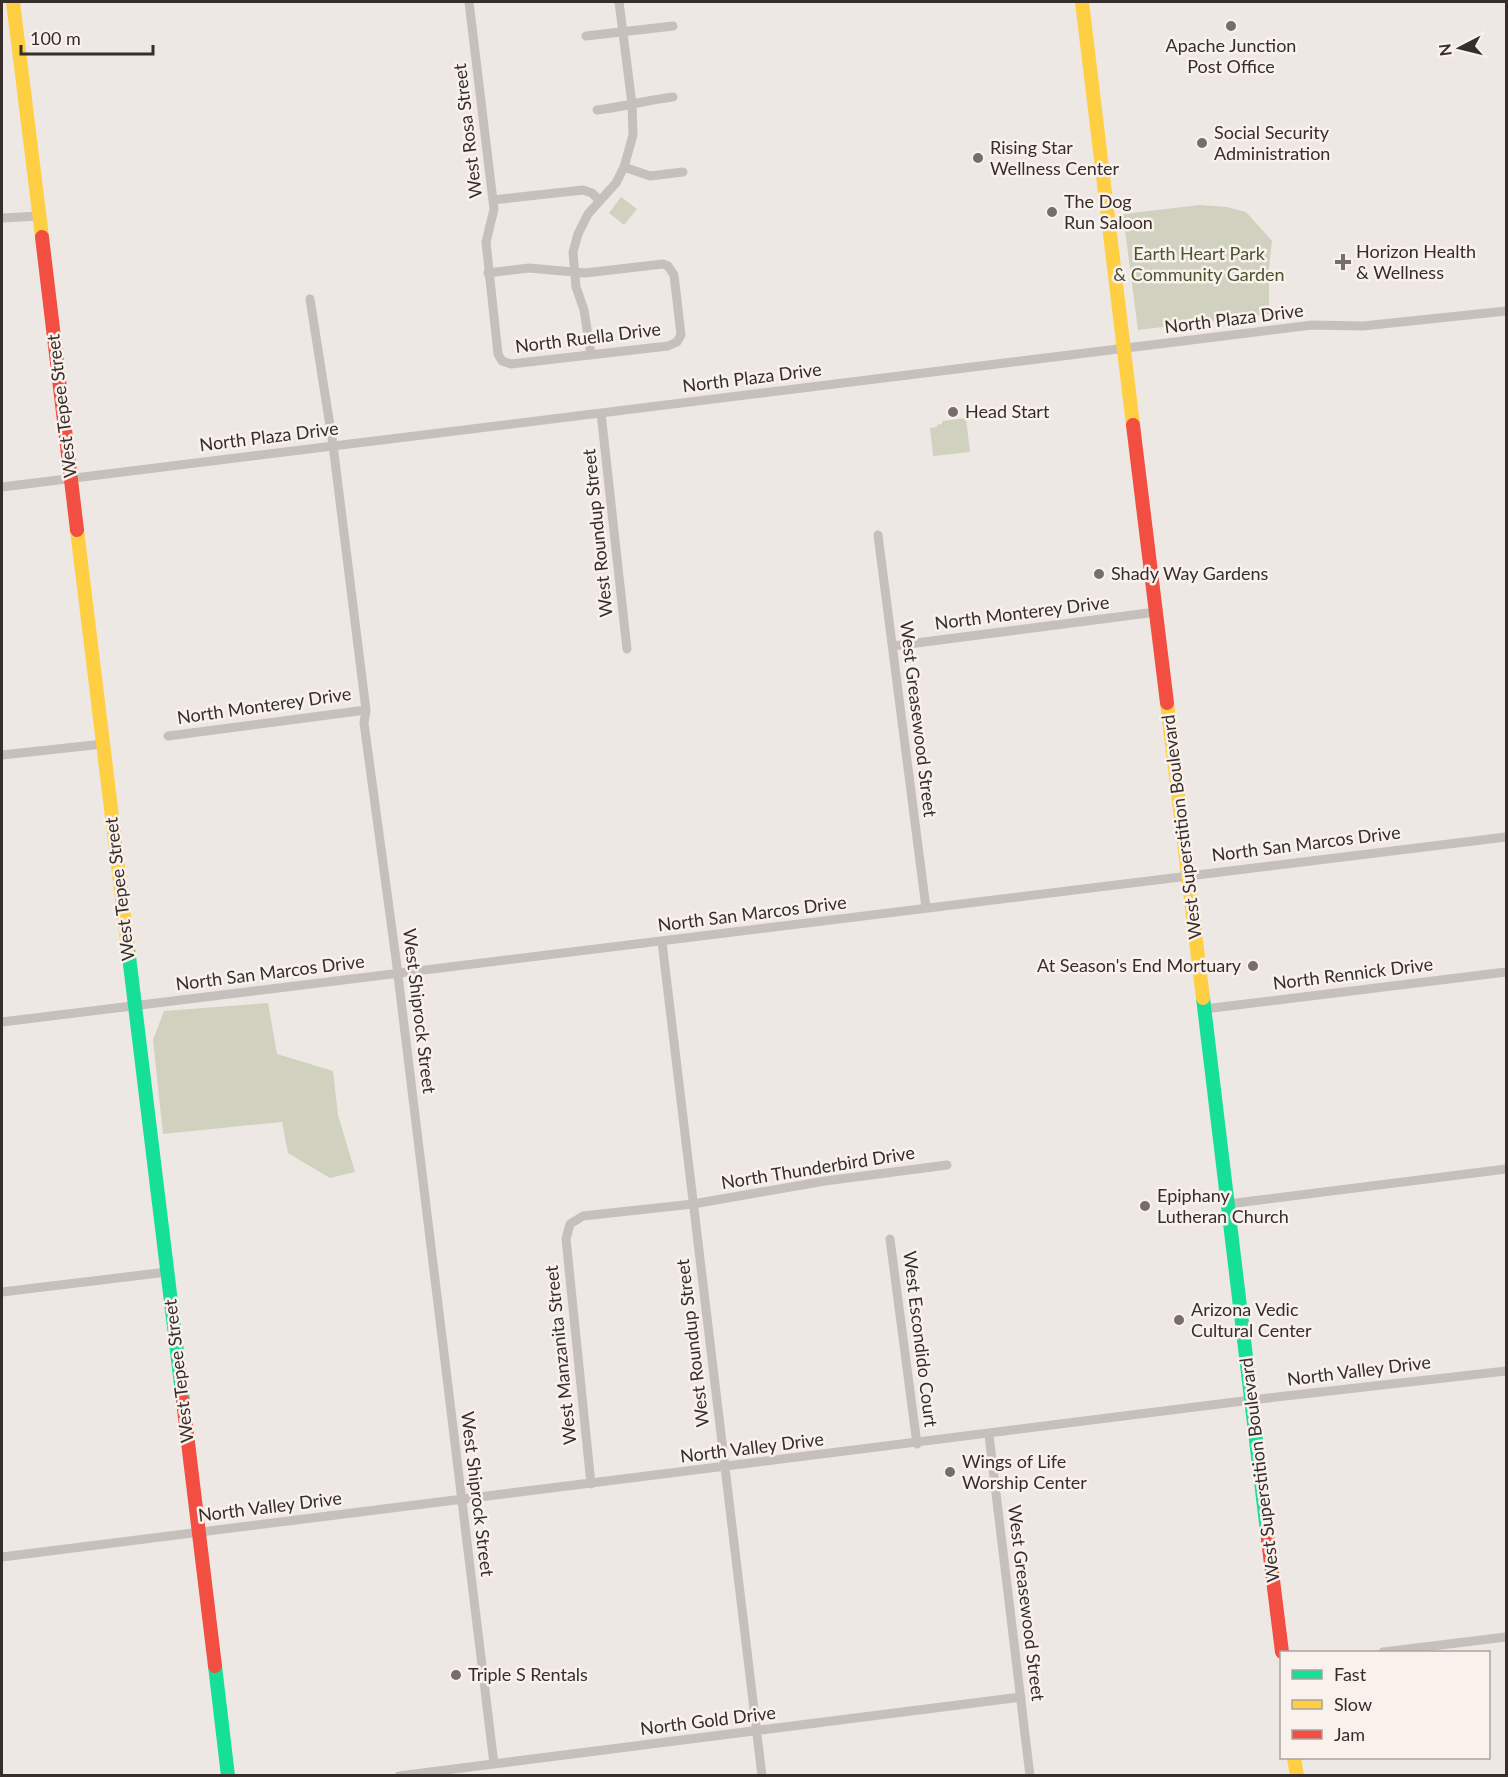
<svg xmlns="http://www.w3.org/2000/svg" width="1508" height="1777" font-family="Lato,sans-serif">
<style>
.green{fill:#d0d1bf}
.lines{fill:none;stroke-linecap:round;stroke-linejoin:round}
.street{stroke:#c6c0bd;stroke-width:9}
.fast{stroke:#16e098;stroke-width:14}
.slow{stroke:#ffcf43;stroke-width:14}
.jam{stroke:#f24e42;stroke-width:14}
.poi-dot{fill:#776e6c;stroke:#f9f1ec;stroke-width:2}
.labels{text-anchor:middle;stroke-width:5;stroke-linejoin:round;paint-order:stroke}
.poi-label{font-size:18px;fill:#372d2b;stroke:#f9f1ec;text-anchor:start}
.street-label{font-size:18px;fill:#372d2b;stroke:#f9f1ec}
.park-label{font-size:18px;fill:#4b5331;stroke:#f9f1ec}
</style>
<rect width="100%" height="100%" fill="#ede8e4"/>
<path class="green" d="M621,197L637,209L624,225L609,213Z
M1200,205L1227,207L1246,212L1272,241L1269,267V314L1138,330L1123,214Z
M966,418L970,452L933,456L930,428L937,427V425L942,424V421Z
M268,1003L277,1054L333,1071L338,1115L355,1172L330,1178L288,1153L282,1122L163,1134L153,1040L164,1011Z"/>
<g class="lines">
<path class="street" d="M469,2L494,209L486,242L498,354L502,361L511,364L668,346L677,342L681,335L674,275L668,266L663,264L585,273L529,268L488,273
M586,36L673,26
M597,110C623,107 647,100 673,97
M624,167L650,176L683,172
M493,200L583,190L592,193L599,200
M2,218L39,216
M310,299L333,445L366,710L364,723L396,959L494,1764
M591,355L584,310L576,287L573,252L578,234L588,214L616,183L624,167L633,135L632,104L619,2
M601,413L627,649
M2,487L1312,325L1363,326L1506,311
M878,535L926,908
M893,646L1156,612
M168,736L366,710
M2,755L103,744
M662,942L762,1776
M1204,1009L1506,972
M2,1022L1506,837
M1228,1204L1506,1169
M890,1239L917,1444
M2,1292L167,1272
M989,1435L1030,1776
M591,1484L566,1239L570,1224L583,1216L693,1204L825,1181L947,1165
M2,1557L1251,1400L1506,1371
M1383,1652L1506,1637
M399,1776L1021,1697"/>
<path class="fast" d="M128,948L183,1401
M1203,998L1268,1540
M215,1666L228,1776"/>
<path class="slow" d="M13,2L42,237
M1082,2L1133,425
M77,530L128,948
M1167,703L1203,998
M1294,1758L1297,1776"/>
<path class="jam" d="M42,237L77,530
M1133,425L1167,703
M183,1401L215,1666
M1268,1540L1282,1652"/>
</g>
<g class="poi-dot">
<circle cx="1231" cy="26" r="6"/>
<circle cx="1202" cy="143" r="6"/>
<circle cx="978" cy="158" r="6"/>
<circle cx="1052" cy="212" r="6"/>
<path d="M1340 253h6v6h6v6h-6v6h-6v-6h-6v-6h6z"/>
<circle cx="953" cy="412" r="6"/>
<circle cx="1099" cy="574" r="6"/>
<circle cx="1253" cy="966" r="6"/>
<circle cx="1145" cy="1206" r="6"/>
<circle cx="1179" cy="1320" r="6"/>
<circle cx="950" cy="1472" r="6"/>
<circle cx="456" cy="1675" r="6"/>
</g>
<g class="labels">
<g class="poi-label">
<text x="1231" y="52" text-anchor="middle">Apache Junction<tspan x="1231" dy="21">Post Office</tspan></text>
<text x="1214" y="139">Social Security<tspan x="1214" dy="21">Administration</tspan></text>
<text x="990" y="154">Rising Star<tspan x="990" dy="21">Wellness Center</tspan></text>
<text x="1064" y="208">The Dog<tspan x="1064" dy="21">Run Saloon</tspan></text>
<text x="1356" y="258">Horizon Health<tspan x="1356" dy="21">&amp; Wellness</tspan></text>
<text x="965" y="418">Head Start</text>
<text x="1111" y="580">Shady Way Gardens</text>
<text x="1241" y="972" text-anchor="end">At Season's End Mortuary</text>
<text x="1157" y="1202">Epiphany<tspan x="1157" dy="21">Lutheran Church</tspan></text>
<text x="1191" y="1316">Arizona Vedic<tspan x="1191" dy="21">Cultural Center</tspan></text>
<text x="962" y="1468">Wings of Life<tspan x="962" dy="21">Worship Center</tspan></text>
<text x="468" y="1681">Triple S Rentals</text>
</g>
<g class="street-label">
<text transform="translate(468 131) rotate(-97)" y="6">West Rosa Street</text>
<text transform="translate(1234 319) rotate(-7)" y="6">North Plaza Drive</text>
<text transform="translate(588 338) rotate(-7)" y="6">North Ruella Drive</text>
<text transform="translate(752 378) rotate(-7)" y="6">North Plaza Drive</text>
<text transform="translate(62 406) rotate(-97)" y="6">West Tepee Street</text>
<text transform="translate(269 437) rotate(-7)" y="6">North Plaza Drive</text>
<text transform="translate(598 533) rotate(-96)" y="6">West Roundup Street</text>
<text transform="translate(1022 613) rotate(-7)" y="6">North Monterey Drive</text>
<text transform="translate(264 706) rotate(-8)" y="6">North Monterey Drive</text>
<text transform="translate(918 719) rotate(83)" y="6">West Greasewood Street</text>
<text transform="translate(1182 827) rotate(-97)" y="6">West Superstition Boulevard</text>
<text transform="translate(1306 844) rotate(-7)" y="6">North San Marcos Drive</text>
<text transform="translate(120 889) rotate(-97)" y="6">West Tepee Street</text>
<text transform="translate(752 914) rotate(-7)" y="6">North San Marcos Drive</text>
<text transform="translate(270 973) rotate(-7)" y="6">North San Marcos Drive</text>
<text transform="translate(1353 974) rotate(-7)" y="6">North Rennick Drive</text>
<text transform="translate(419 1011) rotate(83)" y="6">West Shiprock Street</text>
<text transform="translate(818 1168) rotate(-9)" y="6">North Thunderbird Drive</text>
<text transform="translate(920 1339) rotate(83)" y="6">West Escondido Court</text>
<text transform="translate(693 1343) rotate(-97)" y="6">West Roundup Street</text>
<text transform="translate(561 1355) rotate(-96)" y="6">West Manzanita Street</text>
<text transform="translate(179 1371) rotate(-97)" y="6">West Tepee Street</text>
<text transform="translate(1359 1371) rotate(-7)" y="6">North Valley Drive</text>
<text transform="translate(752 1448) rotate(-7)" y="6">North Valley Drive</text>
<text transform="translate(1260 1470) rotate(-97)" y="6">West Superstition Boulevard</text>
<text transform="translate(477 1494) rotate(83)" y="6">West Shiprock Street</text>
<text transform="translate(270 1507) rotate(-7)" y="6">North Valley Drive</text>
<text transform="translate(1026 1603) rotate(83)" y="6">West Greasewood Street</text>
<text transform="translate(708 1721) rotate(-7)" y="6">North Gold Drive</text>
</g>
<g class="park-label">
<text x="1199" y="260">Earth Heart Park<tspan x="1199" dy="21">&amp; Community Garden</tspan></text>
</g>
</g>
<rect width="1508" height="1777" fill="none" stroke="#372d2b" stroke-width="6"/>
<rect x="1280" y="1651" width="210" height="108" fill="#f9f1ec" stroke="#aba39f" stroke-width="1.5"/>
<rect x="1292" y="1670" width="30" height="9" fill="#16e098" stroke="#aba39f" stroke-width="1.5"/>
<text x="1334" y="1681" font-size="18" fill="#372d2b">Fast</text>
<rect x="1292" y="1700" width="30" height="9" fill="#ffcf43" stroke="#aba39f" stroke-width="1.5"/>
<text x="1334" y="1711" font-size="18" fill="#372d2b">Slow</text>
<rect x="1292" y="1730" width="30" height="9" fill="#f24e42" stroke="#aba39f" stroke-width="1.5"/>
<text x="1334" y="1741" font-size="18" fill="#372d2b">Jam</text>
<g transform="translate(1460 48) rotate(263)" stroke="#f9f1ec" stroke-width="4.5" paint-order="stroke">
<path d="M0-4.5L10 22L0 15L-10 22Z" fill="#372d2b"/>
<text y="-9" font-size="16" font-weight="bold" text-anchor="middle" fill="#372d2b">N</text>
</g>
<path d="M21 45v9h132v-9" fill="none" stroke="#372d2b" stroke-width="3"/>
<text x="30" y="45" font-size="18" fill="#372d2b" stroke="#f9f1ec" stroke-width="4.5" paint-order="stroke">100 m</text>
</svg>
